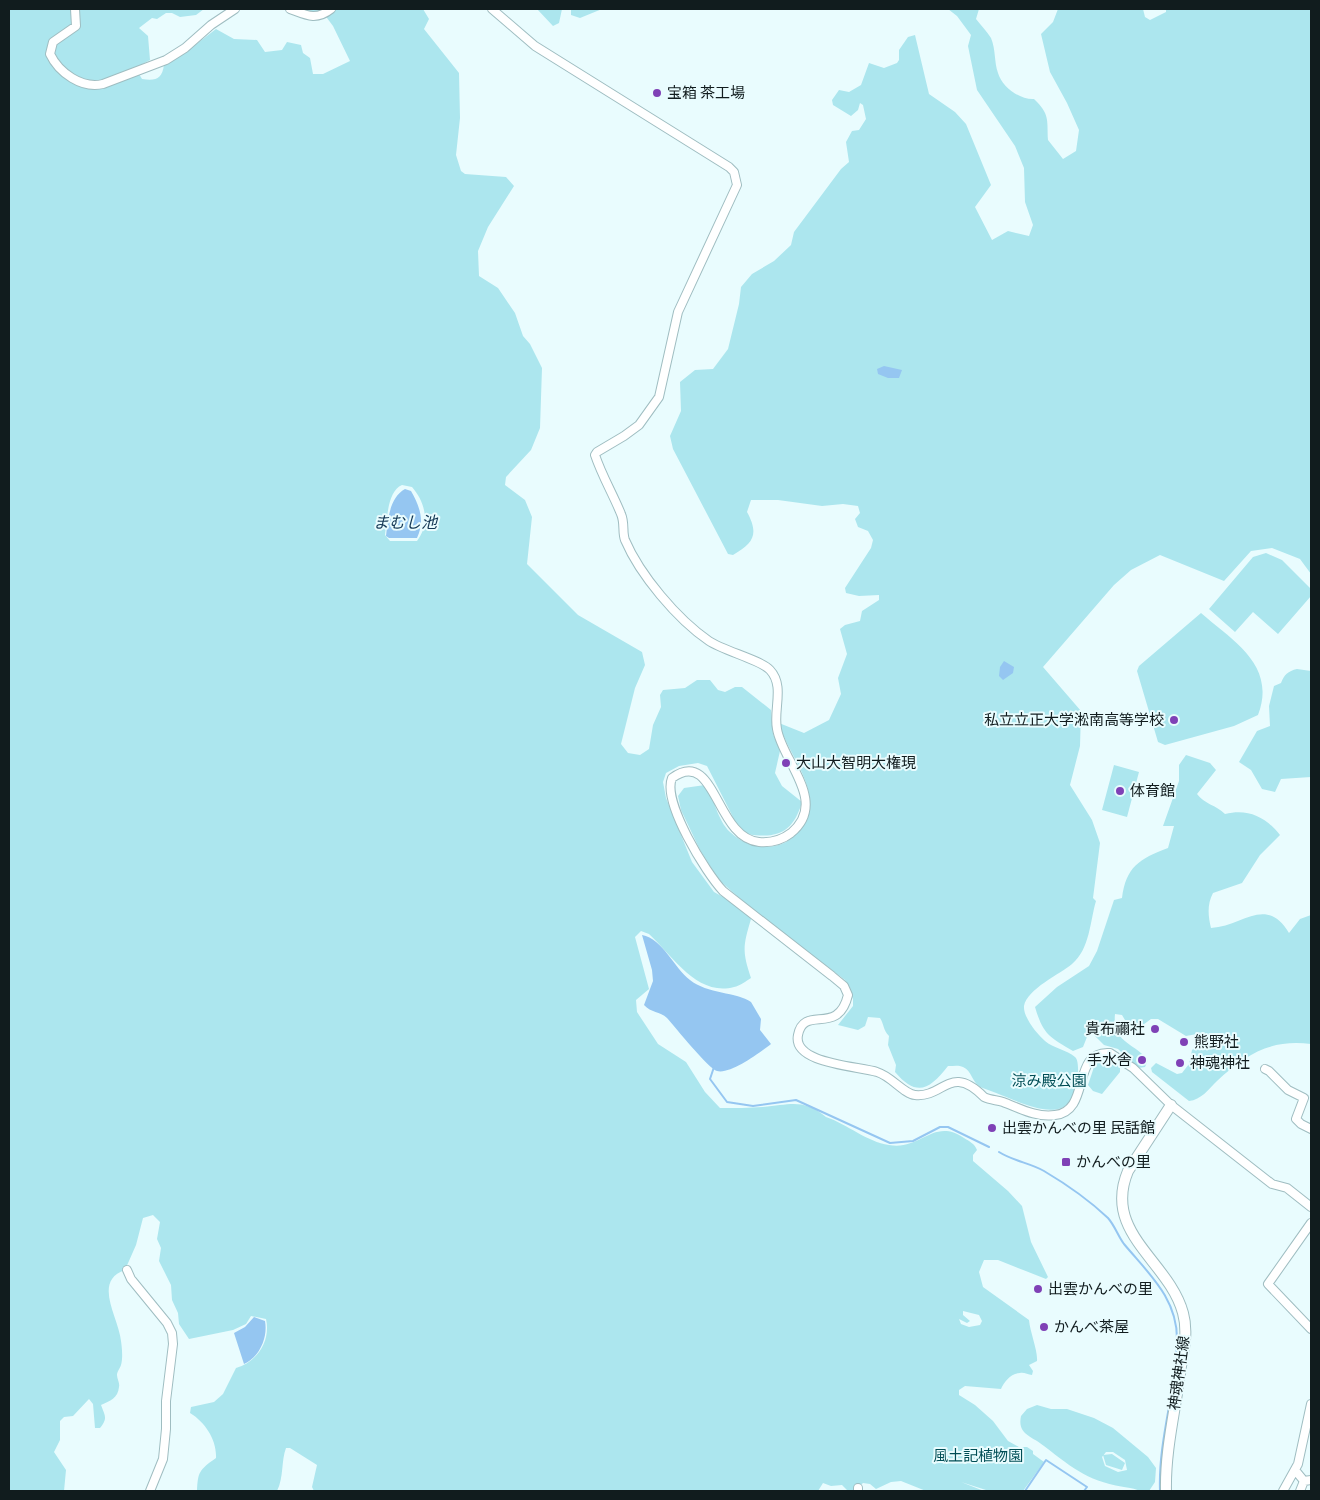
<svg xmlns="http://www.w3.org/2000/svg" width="1320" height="1500" font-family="Manrope,'Noto Sans JP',sans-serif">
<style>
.green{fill:#ace6ee;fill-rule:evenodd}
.water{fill:#95c6f1}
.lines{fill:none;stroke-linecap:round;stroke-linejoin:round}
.stream{stroke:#95c6f1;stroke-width:2}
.street-casing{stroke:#9fbdc1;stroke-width:10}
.secondary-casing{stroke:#9fbdc1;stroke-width:12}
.street{stroke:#fff;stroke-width:8}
.secondary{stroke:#fff;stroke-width:10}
.poi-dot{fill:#7f41b6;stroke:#e9fcfe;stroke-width:2}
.labels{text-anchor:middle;stroke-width:4;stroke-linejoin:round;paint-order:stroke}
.poi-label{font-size:15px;fill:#111c1e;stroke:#e9fcfe;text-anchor:start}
.park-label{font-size:15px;fill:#004d55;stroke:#e9fcfe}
.street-label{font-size:15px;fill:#111c1e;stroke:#e9fcfe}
.water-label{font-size:16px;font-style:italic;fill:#133754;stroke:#e9fcfe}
</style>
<rect width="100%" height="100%" fill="#e9fcfe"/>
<path class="green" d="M9,9H204L196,15L180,17L172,13H166L157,19L152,18L139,28L148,36L150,60L133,69L139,74L142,79C156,81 162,79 164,65L186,52L216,29L234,39L257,40L265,52L282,50L287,42L301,45L303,53L310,58L313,74H323L350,61L333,26L321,10L308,14L298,9H423L429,19L424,29L459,73L460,118L456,155L461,171L465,174L506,177L514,186L488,227L478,251L479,276L498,288L515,313L523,336L530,344L542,368L540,428L531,450L506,477L505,485L525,500L532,517L527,564L578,615L642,652L645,665L635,688L621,744L628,753L640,755L649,749L653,725L661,707L660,695L663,690L685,688L697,680H710L718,690L725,692L735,687H742L771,710L773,734L780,751L775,773L782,786L802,802C793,833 777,839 747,834L736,823L707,766L698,763L679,766L666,773L663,782L666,798L692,862L714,892L734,903L751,919C743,946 742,951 751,978C746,981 740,986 734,987C697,997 672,955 649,934L641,931L635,937L649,989L636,1000L637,1012L658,1044L686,1062L705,1092L720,1108C735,1108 749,1108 763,1107C790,1105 803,1098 826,1117C847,1124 867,1142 889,1145C921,1151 933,1117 964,1138C969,1141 975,1144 977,1150L973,1155V1161L1008,1191L1022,1206L1031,1242L1048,1277L1046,1279L998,1260H984L979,1272L983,1287L1029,1320C1030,1332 1038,1351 1037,1361L1029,1365L1033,1371L1032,1375C1028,1375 1024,1372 1020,1373C1011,1373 1004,1382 1001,1389L965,1386L959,1390V1395L975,1405L993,1421L1008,1441L1019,1447H1027L1033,1451V1454L1044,1462L1023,1491H989L961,1482L984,1491H926L901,1481L891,1482L876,1489L870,1484L863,1483L854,1491H848L842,1485L831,1486L823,1483L818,1491H314L312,1487L317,1465L290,1448H286C281,1461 284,1477 277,1491H197C198,1472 199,1470 216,1458C217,1440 205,1422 190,1413L191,1407L214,1402L223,1394L236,1368C257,1362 271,1341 266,1319L251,1316L246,1324L233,1330L189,1339L179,1324L178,1313L172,1300L171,1285L159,1261L161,1248L157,1239L160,1222L153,1215L143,1218L136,1245L125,1270C92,1281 119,1318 121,1341C122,1348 123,1358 121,1365C120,1368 117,1372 117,1375C117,1379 120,1383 119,1387C118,1398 110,1401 101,1405C105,1416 108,1418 100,1428H95L93,1404L89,1399L73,1416L64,1417L60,1421V1440L54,1452L66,1470L64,1491H9ZM402,485L412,487C426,503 430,524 417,541H390L385,535C387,521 387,491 402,485ZM963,1311L979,1315L982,1321L980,1325L969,1327L961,1324L959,1319L967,1323L970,1321L963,1315Z
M537,9H562L559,23L553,26Z
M571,9H602L580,18L571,15Z
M948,9H979L976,19C981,25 987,32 991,38C996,50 994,62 998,73C1002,87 1020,100 1034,99C1050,114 1047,120 1048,140L1063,159L1076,151L1079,130L1067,103L1050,72L1041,34L1053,22L1058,9H1143L1145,17L1150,20L1166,12V9H1311V574L1300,559L1272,548L1251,551L1224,581L1160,555L1131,570L1114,585L1043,667L1081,711L1080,746L1070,785L1092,820L1100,843L1093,898L1096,901C1090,921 1090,949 1072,964C1060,974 1027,989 1024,1006C1023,1017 1037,1034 1045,1041C1053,1048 1067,1050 1075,1057C1079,1060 1078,1073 1078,1078C1074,1129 1029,1106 1001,1095C995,1092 987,1090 980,1087C972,1082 972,1071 963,1067C959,1065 954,1066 948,1066C930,1089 917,1098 895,1072L896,1065L888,1045L889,1036C883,1030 884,1024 880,1018L868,1017L865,1026L858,1030L838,1025L853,1006V999L845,980L753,910L719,880L700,850L681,810L678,796L684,788L705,785C715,799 717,820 730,832C754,855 792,852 805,820C808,811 810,804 809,794C804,768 786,748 779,723L804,733L829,720L841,694L838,678L847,654L840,629L845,625L860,621L862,611L879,600V595L859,596L846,593L845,588L871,548L873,540L868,531L858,527L855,519L860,513L858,506L843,504L822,506L778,500H751L747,512C759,534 754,543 733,555L728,554L673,449L670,436L681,411L680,382L695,370L713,369L728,349L739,304L741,287L752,274L774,261L791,245L794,232L841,169L849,162L846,142L852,131L859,130L866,119L863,105L860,103L858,110L851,116L833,105L832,100L839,90L849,92L861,85L869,63L884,68L897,63L899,60V50L908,37L915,35L929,94L955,112L966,124L991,185L975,207L992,240L1008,231L1029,236L1033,225L1025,202L1024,168L1015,146L977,90L968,46L971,35L957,16Z
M1266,553L1282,560L1311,589V596L1278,634L1253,612L1235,632L1209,609L1253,557Z
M1201,613C1233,641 1277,665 1258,715L1234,726L1165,745L1158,742L1137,671L1139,666Z
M1297,669L1311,671V777L1281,779L1275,792L1262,789L1251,770L1239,762L1257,731L1270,726L1269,706L1274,686L1281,683C1284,675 1288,671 1297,669Z
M1186,755L1210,763L1216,770L1197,794C1204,804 1216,805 1225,814C1248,808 1266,817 1280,835L1260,855L1242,883L1213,893C1207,904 1208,916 1211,928C1243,926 1266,895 1289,933L1300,919L1311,915V1044C1271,1039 1246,1054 1217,1081C1209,1089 1201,1100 1189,1101L1152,1072L1151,1068L1156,1063L1177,1074L1182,1073L1189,1064L1192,1050L1205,1039L1202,1033L1186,1036L1158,1019H1151L1136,1030H1131L1122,1015L1115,1014C1112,1043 1135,1043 1148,1060L1145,1067L1138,1068L1118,1049L1104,1045L1093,1034L1087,1037L1083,1047L1073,1051C1049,1037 1043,1034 1035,1007L1057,987L1089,966L1097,951L1114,900L1122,898C1126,867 1139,859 1168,848L1174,826H1163L1179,781V765Z
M1114,765L1139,772L1127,817L1102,810Z
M1102,1057H1112L1120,1064V1072L1102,1094L1093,1091L1088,1085L1094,1067Z
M1037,1405L1051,1409H1067L1094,1418L1113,1428L1148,1457L1156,1468L1155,1482L1149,1491C1141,1492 1136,1489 1130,1488C1089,1482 1075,1470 1044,1446C1032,1436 1017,1435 1021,1416L1027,1409ZM1106,1452H1113L1125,1460L1127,1470L1118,1472L1105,1466L1102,1457Z
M1112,1454L1125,1463L1122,1470L1106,1465L1103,1455Z"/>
<path class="water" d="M884,366L902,370L899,378H888L878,374L877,369Z
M405,489L411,491C420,507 425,521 417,538H389L386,536C388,520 389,498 405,489Z
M1004,661L1014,667L1013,673L1003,680L999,676L1000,667Z
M642,935C663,939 674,968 690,980C707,994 737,992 751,1002L761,1019L760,1030L771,1044C761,1052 730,1075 717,1071C709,1069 675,1027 667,1018C660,1011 651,1013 644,1005L653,981L652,970Z
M254,1317L265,1321C268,1337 260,1357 244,1364L234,1333L245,1327Z"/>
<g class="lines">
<path class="stream" d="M714,1067L710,1079L727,1102L753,1106L796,1100L890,1143L913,1141L940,1127H948L989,1147
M999,1152C1013,1161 1030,1163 1044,1171C1066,1184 1090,1201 1108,1218C1115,1226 1118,1236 1124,1244C1149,1274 1178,1299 1177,1341C1176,1391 1158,1440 1160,1491
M1025,1491L1046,1460L1087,1487L1084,1491"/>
<g class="street-casing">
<path id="street" d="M75,9L76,26L53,42L50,54C59,73 82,89 103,84L166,60L185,48L211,25L235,9
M290,9C306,15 316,21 331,9
M492,9L535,46L729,167L734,172L737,185L678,312L659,397L639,425L624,436L597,452L595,455C602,476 613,494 621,514C625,523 622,532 625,540C640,575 677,619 709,641C724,651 761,660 770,670C785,686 773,710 777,729C782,761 829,802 791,833C782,840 771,843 759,842C715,838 716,746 672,778C662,802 706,873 723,891L832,976L844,986L848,995C838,1037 804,1004 798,1035C792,1064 859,1066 877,1072C891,1076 904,1094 915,1095C944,1098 950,1063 984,1097C990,1100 997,1100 1003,1102C1019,1108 1037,1118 1055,1115C1092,1111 1070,1050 1110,1053L1133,1068L1171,1105L1272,1184L1287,1188L1311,1207
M1265,1069L1269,1071L1288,1090L1304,1098L1296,1119L1301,1124L1311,1129
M1311,1223L1268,1284L1311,1329
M127,1270L131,1279L167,1323L172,1333L173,1344L166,1401V1429L163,1459L150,1491
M1295,1470L1304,1481L1311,1480
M858,1491V1488
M1283,1491L1298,1464L1311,1404
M1300,1491L1304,1481"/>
</g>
<g class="secondary-casing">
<path id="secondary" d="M1166,1491C1165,1449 1176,1408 1181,1366C1184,1349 1188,1331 1183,1313C1169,1261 1102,1233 1128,1171L1171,1105"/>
</g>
<use href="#street" class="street"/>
<use href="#secondary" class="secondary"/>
</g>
<g class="poi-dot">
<circle cx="657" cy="93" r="5"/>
<circle cx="1174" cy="720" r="5"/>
<circle cx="786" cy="763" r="5"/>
<circle cx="1120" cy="791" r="5"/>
<circle cx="1155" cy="1029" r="5"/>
<circle cx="1184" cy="1042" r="5"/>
<circle cx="1142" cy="1060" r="5"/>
<circle cx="1180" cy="1063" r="5"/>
<circle cx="992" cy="1128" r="5"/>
<rect x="1061" y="1157" width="10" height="10" rx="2.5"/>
<circle cx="1038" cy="1289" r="5"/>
<circle cx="1044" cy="1327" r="5"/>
</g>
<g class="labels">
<g class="poi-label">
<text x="667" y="98">宝箱 茶工場</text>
<text x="1164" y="725" text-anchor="end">私立立正大学淞南高等学校</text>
<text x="796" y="768">大山大智明大権現</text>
<text x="1130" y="796">体育館</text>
<text x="1145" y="1034" text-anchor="end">貴布禰社</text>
<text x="1194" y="1047">熊野社</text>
<text x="1132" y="1065" text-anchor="end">手水舎</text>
<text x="1190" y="1068">神魂神社</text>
<text x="1002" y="1133">出雲かんべの里 民話館</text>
<text x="1076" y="1167">かんべの里</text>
<text x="1048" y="1294">出雲かんべの里</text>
<text x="1054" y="1332">かんべ茶屋</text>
</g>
<g class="park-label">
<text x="1049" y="1086">涼み殿公園</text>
<text x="978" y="1461">風土記植物園</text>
</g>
<g class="street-label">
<text transform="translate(1179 1373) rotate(-82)" y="5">神魂神社線</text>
</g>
<g class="water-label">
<text x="405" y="528">まむし池</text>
</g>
</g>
<rect width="1320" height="1500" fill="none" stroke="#111c1e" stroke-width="20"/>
</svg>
